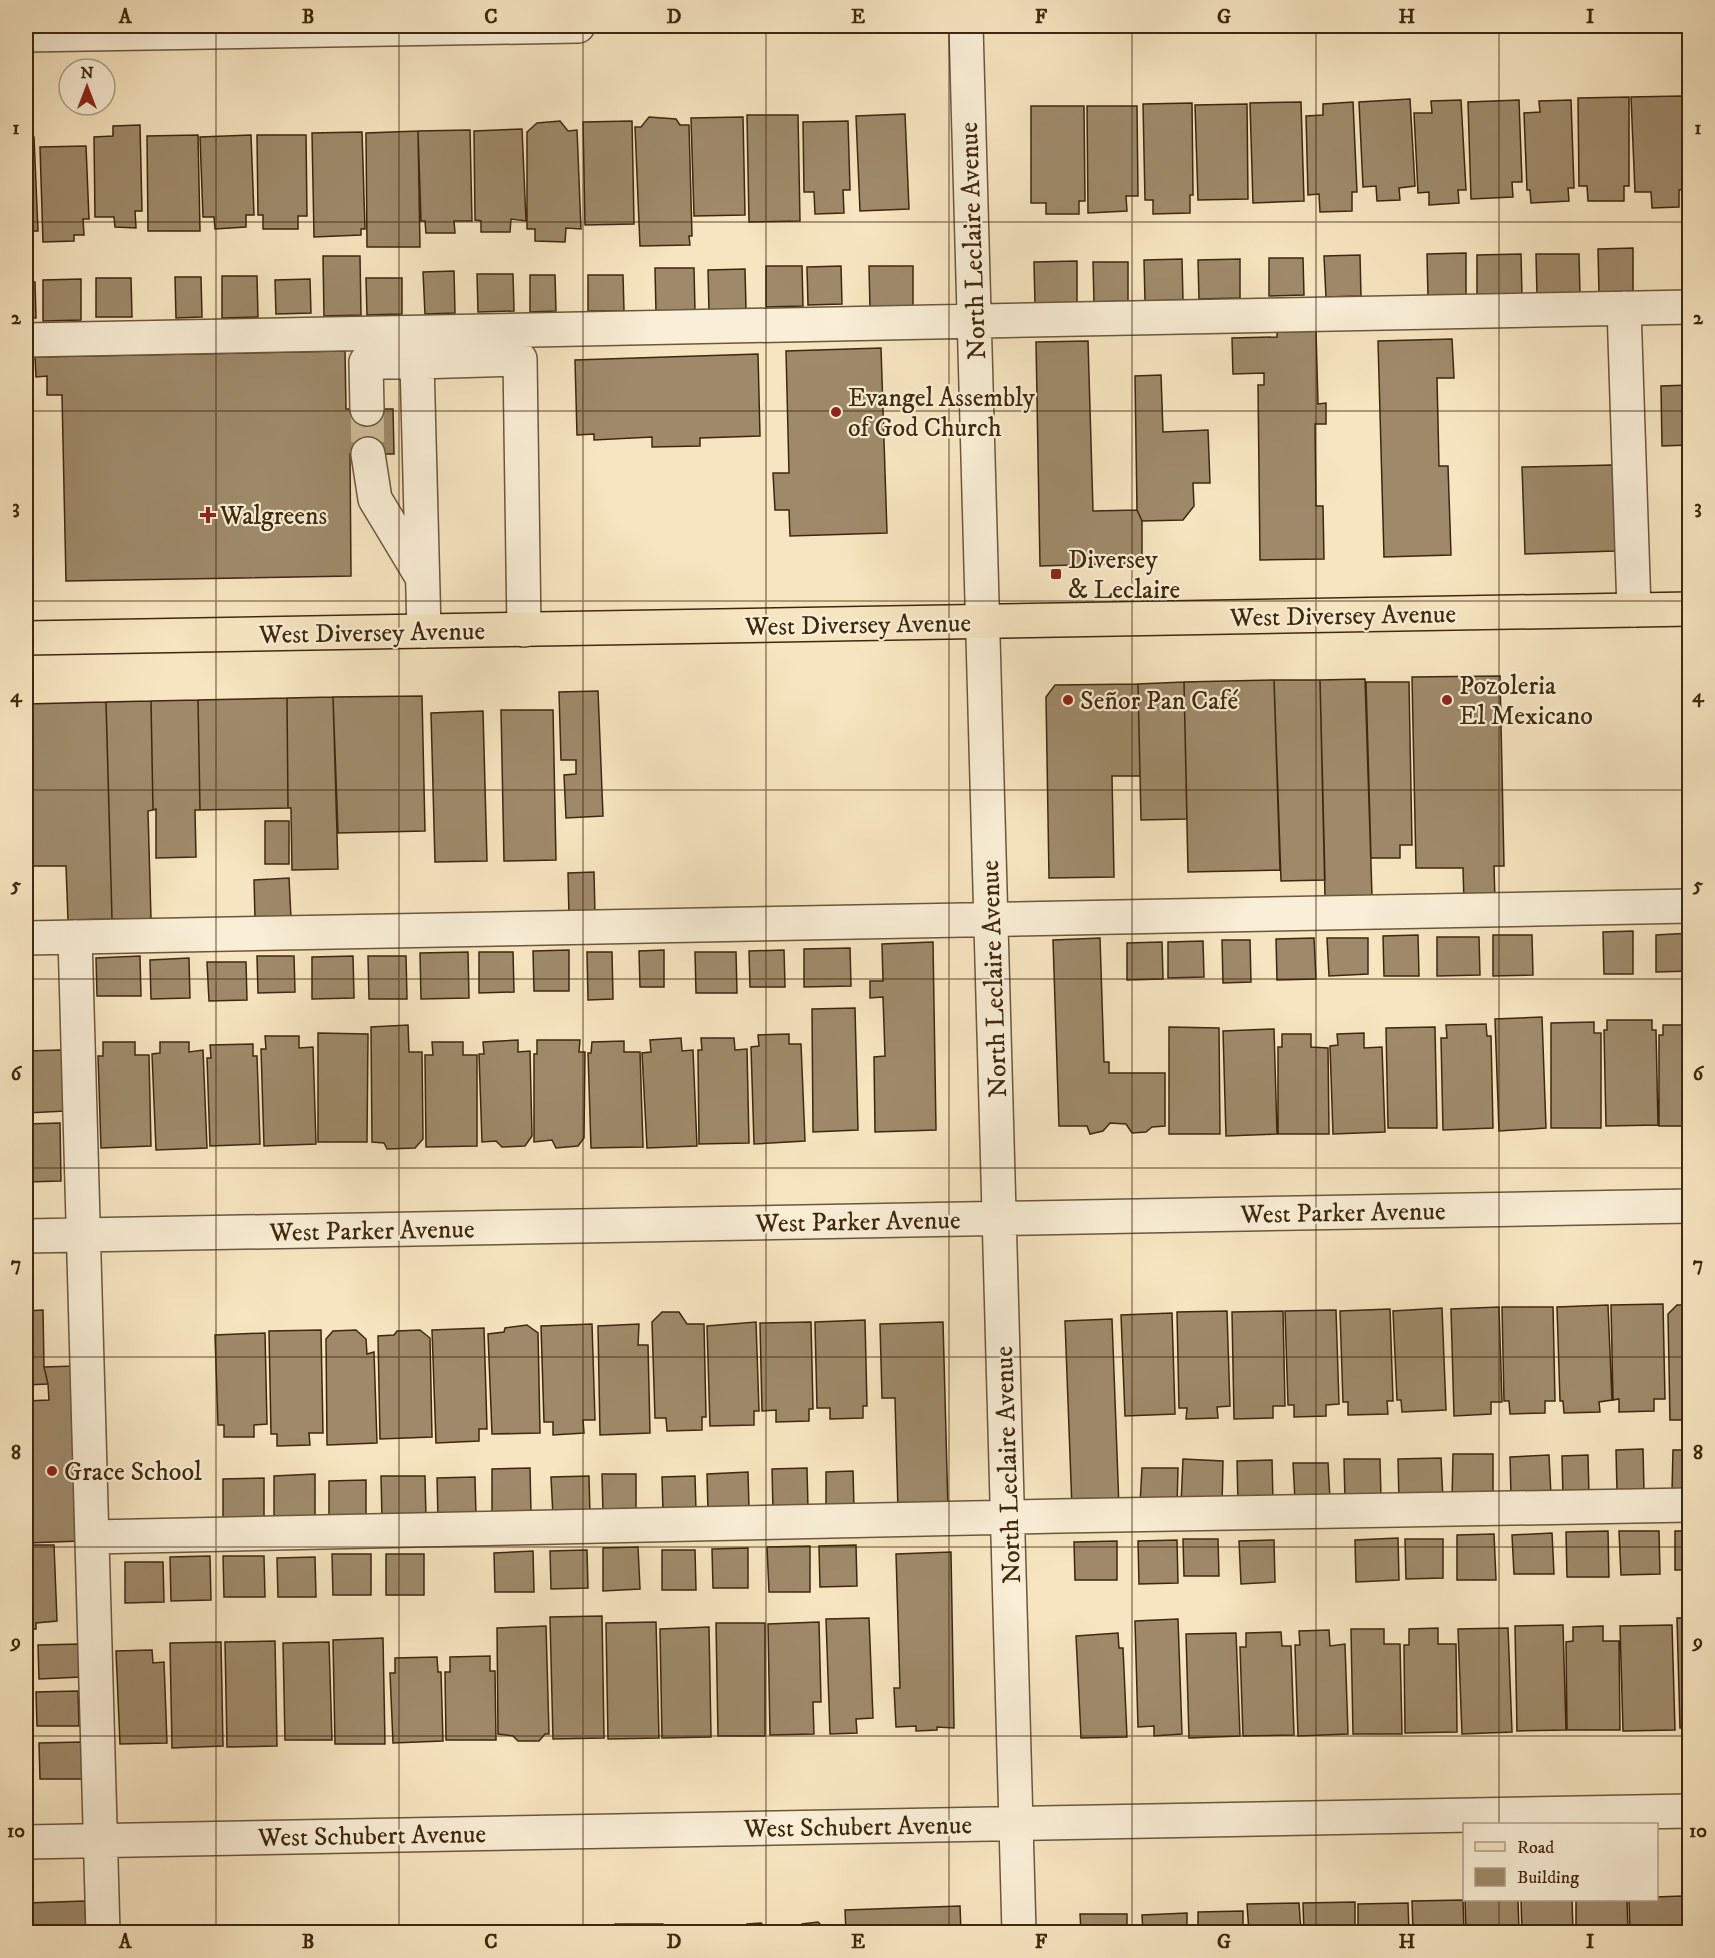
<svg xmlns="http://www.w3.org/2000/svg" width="1715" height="1958" font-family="'IM FELL DW Pica',serif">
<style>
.building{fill:#9e8a6a;stroke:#3e280d;stroke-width:1.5}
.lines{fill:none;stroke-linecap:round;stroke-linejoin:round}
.minor-tunnel{stroke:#d1bf9c;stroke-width:33;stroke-dasharray:33 16;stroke-linecap:butt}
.minor-casing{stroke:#6c573a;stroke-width:36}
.major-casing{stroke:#3e280d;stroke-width:36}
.minor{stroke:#f9eed6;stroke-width:33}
.major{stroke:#f6e5c0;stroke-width:33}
.grid{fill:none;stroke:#3e280d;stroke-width:1.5;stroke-opacity:0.55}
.poi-dot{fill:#8f2418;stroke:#f9eed6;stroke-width:2}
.labels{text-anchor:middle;stroke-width:4.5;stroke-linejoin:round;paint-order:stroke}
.street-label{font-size:26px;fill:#3e280d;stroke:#f9eed6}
.poi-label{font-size:26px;fill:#3e280d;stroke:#f9eed6;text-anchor:start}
.neatline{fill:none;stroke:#3e280d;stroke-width:2}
.grid-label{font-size:20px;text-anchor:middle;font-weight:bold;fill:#3e280d}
</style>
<rect width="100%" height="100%" fill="#f6e5c0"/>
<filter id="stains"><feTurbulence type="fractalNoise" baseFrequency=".00333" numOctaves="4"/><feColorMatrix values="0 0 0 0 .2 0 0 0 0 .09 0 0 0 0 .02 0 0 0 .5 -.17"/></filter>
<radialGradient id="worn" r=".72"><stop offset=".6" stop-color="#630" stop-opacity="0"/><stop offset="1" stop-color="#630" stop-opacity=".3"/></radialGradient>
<path class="building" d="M1690,95V193H1689L1686,96Z
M1682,96L1686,189L1679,190V207L1652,208L1651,192H1635L1631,97Z
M1629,97V186H1624V201H1588L1587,186H1579L1578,98Z
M1410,99L1415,186L1399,188L1400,200L1377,201L1376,186L1363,187L1359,102Z
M1461,100L1466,190H1458L1459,203L1429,205V192L1418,193L1414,113H1432L1431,101Z
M1519,100L1522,182H1512L1513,197L1471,199L1468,102Z
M1571,100L1574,188H1568L1569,201L1531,203L1530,190H1527L1524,113L1540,112L1539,101Z
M1301,102L1304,201L1253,203L1250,103Z
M1353,102L1357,192H1352V211L1320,212L1319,194L1308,195L1306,116L1323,115V104Z
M1192,103L1193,195H1190V213L1153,214V200H1145L1143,104Z
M1247,104L1248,199L1198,200L1195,105Z
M1031,106H1084L1085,201H1079V214H1046V203H1031Z
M1087,106H1137L1138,196H1126L1127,211L1088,213Z
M905,114L909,209L860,211L856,116Z
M747,115H798L800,221L749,222Z
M649,117L676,119L680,125H689L692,236H689L690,245L640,246L635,127H641Z
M743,117L745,215L694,216L691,118Z
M560,121L568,131L577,130L581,229L566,228L565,242L535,241V229H527V132L537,123Z
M632,121L634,224L585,225L583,122Z
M848,121L850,190H843L844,213L815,214L814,192H804L803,122Z
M140,125L142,211H135L136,228L115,227L114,217H95L94,137L113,136V126Z
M522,129L526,221L511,219L510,232H481V221L475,220L474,131Z
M470,130L472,221H454L455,233H426L425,221H421L418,131Z
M418,131L420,247H367L366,133Z
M362,132L365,229H361V235L314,237L312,133Z
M198,135L200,231H148L147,136Z
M251,135L254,215H246V227L215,229L214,217H203L200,137Z
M257,135H306L307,216H298V229H263V215H258Z
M34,137L38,231H27L28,242L26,243V138Z
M86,146L89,219H83L84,235H74V241L43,242L40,147Z
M1633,248V292L1599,293L1598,249Z
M1466,253V295L1428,296L1427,254Z
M1521,254L1522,298L1477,299V255Z
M1536,254H1579L1580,295H1537Z
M1360,255L1361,296L1326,297L1324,256Z
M323,256H360L361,315L324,316Z
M1269,258H1303L1304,295L1269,296Z
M1182,259L1183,300L1145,301L1144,260Z
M1240,259V298L1199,299L1198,260Z
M1077,261V305H1035L1034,262Z
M1093,262H1128V301L1094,302Z
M766,266H802L803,306L766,307Z
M841,266L842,304L808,305L807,267Z
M869,266H913V308L870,310Z
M655,268H694L695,312L656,313Z
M745,269L746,310L709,311L708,270Z
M454,271L455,313L425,314L423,272Z
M477,274H513L514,311L478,312Z
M530,275H555L556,311L530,312Z
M588,275H623L624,311H588Z
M222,276H257L258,317L222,318Z
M175,277H201L202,317L176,318Z
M96,278H131L132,317H96Z
M366,278H402V314L367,315Z
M81,279V320L43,321V280Z
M310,279L311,313L276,314L275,280Z
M26,282H35L36,318H26Z
M1316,331L1318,404L1326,403V424H1315L1316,506H1323L1324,559L1260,560L1258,385H1264V373L1233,374L1232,338L1277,337V332Z
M1452,339L1454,378H1437L1439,466H1448L1451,555L1384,557L1378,341Z
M1088,341L1093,511L1137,510L1142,521V563L1040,566L1036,342Z
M881,348L887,533L790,536L789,510H775L773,473H789L786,351Z
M345,351L346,409H393L394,454H350L351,576L66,581L62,395H47V376L36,377L35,357Z
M758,354L760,436L700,438V446L652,447V437L594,440V434L577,435L575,360Z
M1161,375L1163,432L1208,430L1210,483H1193L1194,506L1183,520L1142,521L1137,510L1135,376Z
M1690,385V445L1662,446L1661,386Z
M1613,465L1615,551L1525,554L1522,467Z
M1500,676L1504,866H1494L1495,902L1464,903L1463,868H1416L1412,677Z
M1365,679L1372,896L1325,897L1320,680Z
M1274,680H1320L1325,880L1281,881Z
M1274,680L1280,870L1188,872L1184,682Z
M1184,682L1187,819L1141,820L1138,684Z
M1366,682H1409L1412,845H1400V858H1371Z
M1138,684L1140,776H1112L1114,877L1049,878L1046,697L1055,685Z
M598,691L603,816L566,818L564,775L576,774V760H561L559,692Z
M422,696L425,831L338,833L333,697Z
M333,697L338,869L292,870L291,808H288L287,698Z
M287,698L288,808L200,810L198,700Z
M198,700L200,810H195L196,857L156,858V809L153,810L151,701Z
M151,701L153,810L148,811L151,919H112L106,702Z
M106,702L112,919L68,920L66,866H26V704Z
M501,710H553L556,860L504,861Z
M483,711L487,861L435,862L431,713Z
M265,821H289V864H265Z
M594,872L595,916H569L568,873Z
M289,878L291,918L255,919L254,880Z
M1633,931V974H1604L1603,932Z
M1690,933V971L1656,972V935Z
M1418,935L1419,976H1384L1383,936Z
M1493,935H1532L1533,975L1493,976Z
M1437,937H1479L1480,975L1437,976Z
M1100,938L1104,1062H1109V1073H1165V1126L1152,1127L1146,1132L1132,1133L1126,1124L1110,1123L1103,1131L1090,1134L1087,1126H1059L1053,940Z
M1314,938L1316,979L1277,980L1276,939Z
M1327,938H1368V974L1329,976Z
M1222,940H1250L1251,982L1223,983Z
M1203,941L1204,977L1168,978V942Z
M933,942L936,1130L875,1132L874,1057L885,1056L883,997L870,998V981H883L882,944Z
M1162,942L1163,979L1127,980V943Z
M850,948L851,986L804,987V949Z
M569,950V991H534L533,951Z
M664,950V987H640L639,951Z
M784,950L785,987H750L749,951Z
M468,952L469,998L421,999L420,953Z
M479,952H513L514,992L479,993Z
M587,952H612L613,999L588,1000Z
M695,952H736L737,993H696Z
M140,956L141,996H97L96,958Z
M257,956H294L295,992L258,993Z
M353,956L354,998L312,999V957Z
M368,956H406L407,999H369Z
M189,958L190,998L151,999L150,960Z
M207,962H246L247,1000L209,1001Z
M855,1008L858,1130L813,1132L812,1009Z
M1542,1017L1546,1128L1499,1131L1495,1019Z
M1607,1020H1652V1030H1656L1658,1125L1606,1126L1604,1030H1607Z
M1594,1022V1033H1601V1128H1551V1023Z
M1486,1024L1487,1036H1491L1493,1128L1443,1130L1441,1038H1447L1446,1025Z
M408,1025L409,1052H422L423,1139L415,1148L387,1149L384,1143L372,1142L371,1027Z
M1663,1025H1690V1126H1659V1035H1663Z
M1169,1027L1219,1028L1220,1134H1169Z
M1435,1027L1437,1128H1388L1386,1028Z
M1274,1029L1277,1134L1226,1136L1223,1031Z
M318,1033L368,1034L367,1142H318Z
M1364,1033V1048L1382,1047L1385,1132L1333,1134L1330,1046L1338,1045L1337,1034Z
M789,1034V1044H801L805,1141L754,1144L751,1047L759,1046L758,1035Z
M1282,1034H1311V1047L1328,1048L1329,1134H1278V1047H1282Z
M265,1036H299V1048L313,1047L316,1144L264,1146L261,1049H266Z
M681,1038L682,1051L693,1050L697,1146L647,1148L642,1053L651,1052L650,1040Z
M701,1038H734L735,1050L747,1049L749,1143L699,1144L698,1050H702Z
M518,1040V1052L530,1051L532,1136L525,1146L502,1147L496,1141L482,1142L479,1054H484L483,1042Z
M537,1040H580L579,1052H585L584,1138L578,1146L556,1148L552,1140L534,1142V1054H537Z
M624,1041V1052H640L643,1147L591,1148L588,1053H591L592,1042Z
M103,1042H135V1055H149L151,1146L101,1148L98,1056H103Z
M160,1042H189V1052L203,1050L207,1148L156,1150L152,1054L160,1053Z
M432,1042H463V1055H477V1146L426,1147L425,1055H433Z
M253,1044V1056H257L260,1144L210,1146L207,1058H211L210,1045Z
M62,1050L65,1111L27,1113L26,1051Z
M60,1123L61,1181L26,1182V1124Z
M1663,1304L1665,1399H1654V1411L1619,1412V1399L1613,1400L1611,1305Z
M1608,1305L1612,1400L1599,1402L1600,1412L1564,1413L1563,1401H1560L1557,1307Z
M1677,1305H1690V1420H1670L1668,1314Z
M1499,1307L1502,1402H1491V1414L1454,1416L1451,1309Z
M1502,1307H1553L1555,1401H1545V1413L1510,1414L1509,1401H1504Z
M1442,1308L1446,1410L1402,1412L1401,1400H1397L1393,1311Z
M1390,1309L1393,1401H1387L1388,1414L1348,1415V1402H1343L1340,1311Z
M43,1310L44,1367L48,1384L26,1385V1311Z
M1336,1310L1339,1404L1326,1405V1416L1294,1417V1405H1288L1285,1311Z
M1227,1311L1230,1406L1217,1407L1218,1418L1186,1419L1187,1408H1179L1177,1312Z
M1283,1311L1285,1406H1273V1418L1234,1419L1232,1312Z
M662,1312H679L687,1324H704L706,1417H702V1430L667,1431L666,1418H655L652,1322Z
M1172,1313L1175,1414L1125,1416L1121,1315Z
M1112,1319L1119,1507L1072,1509L1065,1321Z
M865,1320L867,1406H863V1418L830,1419V1408H817L815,1322Z
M756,1322L759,1411H754V1425L710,1426L707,1326Z
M811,1322L813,1409H809V1421L776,1422V1410L762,1411L760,1323Z
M943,1322L948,1509L898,1511L895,1398H882L880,1324Z
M592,1324L595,1420H583L584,1433L553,1435V1422H544L541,1326Z
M639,1324L638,1345H648L650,1433L600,1435L598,1326Z
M527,1325L538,1333L540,1433L492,1434L488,1334L504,1332L505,1328Z
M484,1328L487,1429H479V1441L436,1443L432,1330Z
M321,1330L323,1433H309L310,1445L277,1446V1434H271L269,1331Z
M356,1330L366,1339L367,1354L374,1352L377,1443L327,1445L326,1339L333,1331Z
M420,1330L430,1338L432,1437L380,1439L378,1336L394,1335L397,1331Z
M265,1333L267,1424L254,1425V1437H224V1425H218L215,1335Z
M76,1366L81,1541L26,1543V1401L49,1400L48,1384L44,1367Z
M1643,1449L1644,1492H1617L1616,1450Z
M1673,1450H1690V1491H1672Z
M1453,1454H1493V1500H1452Z
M1549,1455L1551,1495H1511L1510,1457Z
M1588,1455L1589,1495L1563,1496L1562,1456Z
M1441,1458L1443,1500L1399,1501L1398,1459Z
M1183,1459L1223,1461L1222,1505L1181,1504Z
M1344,1459H1380L1381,1499L1345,1500Z
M1272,1460L1273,1502H1238L1237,1461Z
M1293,1463H1328L1330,1499L1295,1500Z
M530,1468L531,1514L492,1515V1469Z
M807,1468L808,1509L773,1510L772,1469Z
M1142,1468H1178L1177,1505L1140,1504Z
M853,1471L854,1508L826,1509V1472Z
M748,1472L749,1509H708L707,1474Z
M315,1474V1519L274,1521V1476Z
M602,1474H636V1511L603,1512Z
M381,1476H425L426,1519H382Z
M589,1476L590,1515L553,1517L551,1477Z
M695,1476L696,1511H663L662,1477Z
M475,1477L476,1517L438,1518L437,1478Z
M264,1478V1519L223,1520V1479Z
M366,1480V1519L329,1520V1481Z
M1608,1531L1609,1577H1567L1566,1532Z
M1619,1531H1659L1660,1574L1621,1575Z
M1675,1531H1690V1570H1675Z
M1552,1533L1554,1574H1514L1512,1535Z
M1494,1534L1496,1580H1457V1535Z
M1398,1538L1399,1580L1356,1582L1355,1540Z
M1183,1539H1218L1219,1576H1184Z
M1405,1539H1443V1578L1406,1579Z
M1177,1540L1178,1583L1139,1584L1138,1541Z
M1274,1540L1275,1582L1241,1584L1239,1541Z
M1117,1541V1580H1075L1074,1542Z
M26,1545H54L57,1621L36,1623V1629H26Z
M856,1545L857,1586L820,1587L819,1546Z
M810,1546V1592H769L767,1547Z
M638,1547L640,1589L603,1591V1548Z
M748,1548V1588H713L712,1549Z
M587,1550L588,1588L551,1589L550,1551Z
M662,1550H695L696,1590H662Z
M533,1551L534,1592H495L494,1553Z
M951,1552L954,1728L937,1727V1730L916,1731V1726L896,1727L894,1688H900L896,1554Z
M332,1554H371V1595H333Z
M386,1554H424V1595H386Z
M210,1556L211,1600L171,1601L170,1557Z
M223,1556H264L265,1597H224Z
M315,1557L316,1597H278L277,1558Z
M125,1562H163L164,1602L125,1603Z
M602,1616L604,1738L553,1739L550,1617Z
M869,1618L873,1718L856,1719L857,1733L830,1734L826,1619Z
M1677,1618H1690V1728H1680Z
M1178,1619L1182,1734L1154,1736V1726L1138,1727L1135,1621Z
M656,1622L659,1738L608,1739L606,1623Z
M819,1622L821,1702H813L814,1734L770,1735L768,1624Z
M716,1623H765V1736H718Z
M1563,1625L1566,1730L1517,1731L1515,1626Z
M1672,1625L1675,1730L1623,1731L1620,1626Z
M546,1626L549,1734H545L539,1741H518L513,1736L498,1734L497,1628Z
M1603,1626V1641H1619L1620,1730H1567L1566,1642L1573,1641V1627Z
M709,1627L711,1737L662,1738L660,1629Z
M1438,1628V1644H1456L1457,1732L1405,1733L1404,1645H1409V1629Z
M1508,1628L1512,1732L1462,1734L1458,1629Z
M1351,1629H1384V1644H1400L1402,1734H1353Z
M1329,1630L1330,1646L1345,1644L1348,1734L1298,1736L1295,1645H1300L1299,1631Z
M1281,1632L1282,1646H1291L1294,1735L1243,1736L1240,1647H1246V1633Z
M1118,1633L1119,1648H1123L1127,1737L1081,1738L1076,1636Z
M1236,1633L1240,1736L1189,1738L1186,1634Z
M383,1638L385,1744H335L333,1640Z
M275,1641L277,1746L227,1747L225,1642Z
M221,1642L223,1746L172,1748L170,1643Z
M329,1642L332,1740H285L283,1643Z
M80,1644L81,1677L39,1679L38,1645Z
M152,1650L153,1663L164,1662L167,1743L120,1744L116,1651Z
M490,1656V1671H495L496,1740H446L445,1672H450V1657Z
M437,1657L438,1672H441L443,1741L393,1743L390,1673H395V1658Z
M78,1691L79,1726H37L36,1692Z
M83,1742V1779H40L39,1743Z
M1682,1896L1683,1932H1630L1629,1900H1656V1897Z
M1690,1898V1932H1685L1683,1899Z
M1463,1900L1464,1932H1413L1412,1901Z
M1465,1900H1518L1519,1932H1466Z
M1521,1900H1572L1573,1932H1522Z
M1576,1900H1627L1628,1932H1576Z
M85,1901L86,1932H26V1903Z
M1355,1902V1932H1304L1303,1903Z
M1299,1903L1301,1932H1249L1247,1904Z
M1408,1903L1409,1932H1358V1904Z
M960,1906L961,1932H846L845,1910Z
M1243,1911V1932H1198V1912Z
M1187,1913V1932H1143L1142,1915Z
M1080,1914H1127V1932H1081Z
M818,1922L824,1928V1932H797L802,1924Z
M761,1923L769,1932H743L747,1924Z
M615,1924H663L664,1932H615Z
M610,1925V1932H559V1926Z
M427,1926L433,1932H399L405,1927Z
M458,1926H480L486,1932H501H454Z
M556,1926V1932H505V1927Z
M715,1926L716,1932H686V1927Z
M338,1928V1932H288V1930Z
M391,1930V1932H343Z"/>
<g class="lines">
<path class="minor-tunnel" d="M367,409L368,454"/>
<g class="minor-casing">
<path id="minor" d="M966,26L1019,1932
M26,35L578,26
M1624,308L1634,610
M26,340L1690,307
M367,409L366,362H417
M368,454L375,499L422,577
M424,631L417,362L520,359L524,630
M75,937L103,1932
M26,938L1690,906
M26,1236L1690,1206
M92,1537L1059,1516L1690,1505
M26,1842L1690,1811"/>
</g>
<g class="major-casing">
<path id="major" d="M26,638L1690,609"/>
</g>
<use href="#minor" class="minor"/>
<use href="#major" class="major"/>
</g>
<path class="grid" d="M216,26V1932M399,26V1932M583,26V1932M766,26V1932M949,26V1932M1132,26V1932M1316,26V1932M1499,26V1824M26,222H1690M26,411H1690M26,601H1690M26,790H1690M26,979H1690M26,1168H1690M26,1357H1690M26,1547H1690M26,1736H1690M1499,1900V1932"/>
<g class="poi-dot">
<circle cx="836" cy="412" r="6"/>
<path d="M205 506h6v6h6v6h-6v6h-6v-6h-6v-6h6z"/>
<rect x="1050" y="568" width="12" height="12" rx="3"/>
<circle cx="1068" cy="700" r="6"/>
<circle cx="1447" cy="700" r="6"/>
<circle cx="52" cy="1471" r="6"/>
</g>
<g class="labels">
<g class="street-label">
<text transform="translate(972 241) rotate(-92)" y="9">North Leclaire Avenue</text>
<text transform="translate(1343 615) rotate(-1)" y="9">West Diversey Avenue</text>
<text transform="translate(858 624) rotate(-1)" y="9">West Diversey Avenue</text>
<text transform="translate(372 632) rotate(-1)" y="9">West Diversey Avenue</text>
<text transform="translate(993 979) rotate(-92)" y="9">North Leclaire Avenue</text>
<text transform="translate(1343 1212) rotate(-1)" y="9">West Parker Avenue</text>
<text transform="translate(858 1221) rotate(-1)" y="9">West Parker Avenue</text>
<text transform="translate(372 1230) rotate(-1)" y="9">West Parker Avenue</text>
<text transform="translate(1007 1465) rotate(-92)" y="9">North Leclaire Avenue</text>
<text transform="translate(858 1826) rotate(-1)" y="9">West Schubert Avenue</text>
<text transform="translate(372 1835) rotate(-1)" y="9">West Schubert Avenue</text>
</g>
<g class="poi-label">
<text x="848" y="406">Evangel Assembly<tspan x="848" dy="30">of God Church</tspan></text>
<text x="220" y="524">Walgreens</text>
<text x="1068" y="568">Diversey<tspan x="1068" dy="30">&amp; Leclaire</tspan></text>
<text x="1459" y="694">Pozoleria<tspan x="1459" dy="30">El Mexicano</tspan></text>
<text x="1080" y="709">Señor Pan Café</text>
<text x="64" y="1480">Grace School</text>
</g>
</g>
<rect width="1715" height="1958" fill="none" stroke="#f6e5c0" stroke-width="66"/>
<rect x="1463" y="1823" width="195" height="78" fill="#f9eed6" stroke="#ae9f86" stroke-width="1.5"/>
<rect x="1475" y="1842" width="30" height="9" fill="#f6e5c0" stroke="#ae9f86" stroke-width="1.5"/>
<text x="1517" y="1853" font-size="18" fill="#3e280d">Road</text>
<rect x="1475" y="1868" width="30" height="18" fill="#9e8a6a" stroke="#ae9f86" stroke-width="1.5"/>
<text x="1517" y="1883" font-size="18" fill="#3e280d">Building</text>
<g transform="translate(87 87)"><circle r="28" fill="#f9eed6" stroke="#ae9f86" stroke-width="1.5"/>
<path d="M0-4.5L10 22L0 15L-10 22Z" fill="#8f2418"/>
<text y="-9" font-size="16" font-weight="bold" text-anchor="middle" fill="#3e280d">N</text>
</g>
<rect x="33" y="33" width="1649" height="1892" class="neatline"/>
<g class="grid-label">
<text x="125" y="23">A</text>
<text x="308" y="23">B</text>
<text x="491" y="23">C</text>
<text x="674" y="23">D</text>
<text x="858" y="23">E</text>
<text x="1041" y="23">F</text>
<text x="1224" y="23">G</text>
<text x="1407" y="23">H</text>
<text x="1590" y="23">I</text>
<text x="16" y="134">1</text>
<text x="1698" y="134">1</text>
<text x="16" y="324">2</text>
<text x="1698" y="324">2</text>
<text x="16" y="513">3</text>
<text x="1698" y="513">3</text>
<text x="16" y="702">4</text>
<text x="1698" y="702">4</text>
<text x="16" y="891">5</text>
<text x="1698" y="891">5</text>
<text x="16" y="1080">6</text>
<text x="1698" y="1080">6</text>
<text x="16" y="1270">7</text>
<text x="1698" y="1270">7</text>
<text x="16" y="1459">8</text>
<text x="1698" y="1459">8</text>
<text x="16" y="1648">9</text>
<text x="1698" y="1648">9</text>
<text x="16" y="1837">10</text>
<text x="1698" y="1837">10</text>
<text x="125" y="1948">A</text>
<text x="308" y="1948">B</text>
<text x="491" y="1948">C</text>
<text x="674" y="1948">D</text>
<text x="858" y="1948">E</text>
<text x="1041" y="1948">F</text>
<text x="1224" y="1948">G</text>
<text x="1407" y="1948">H</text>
<text x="1590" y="1948">I</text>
</g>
<rect width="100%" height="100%" filter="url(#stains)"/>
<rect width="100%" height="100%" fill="url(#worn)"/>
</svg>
